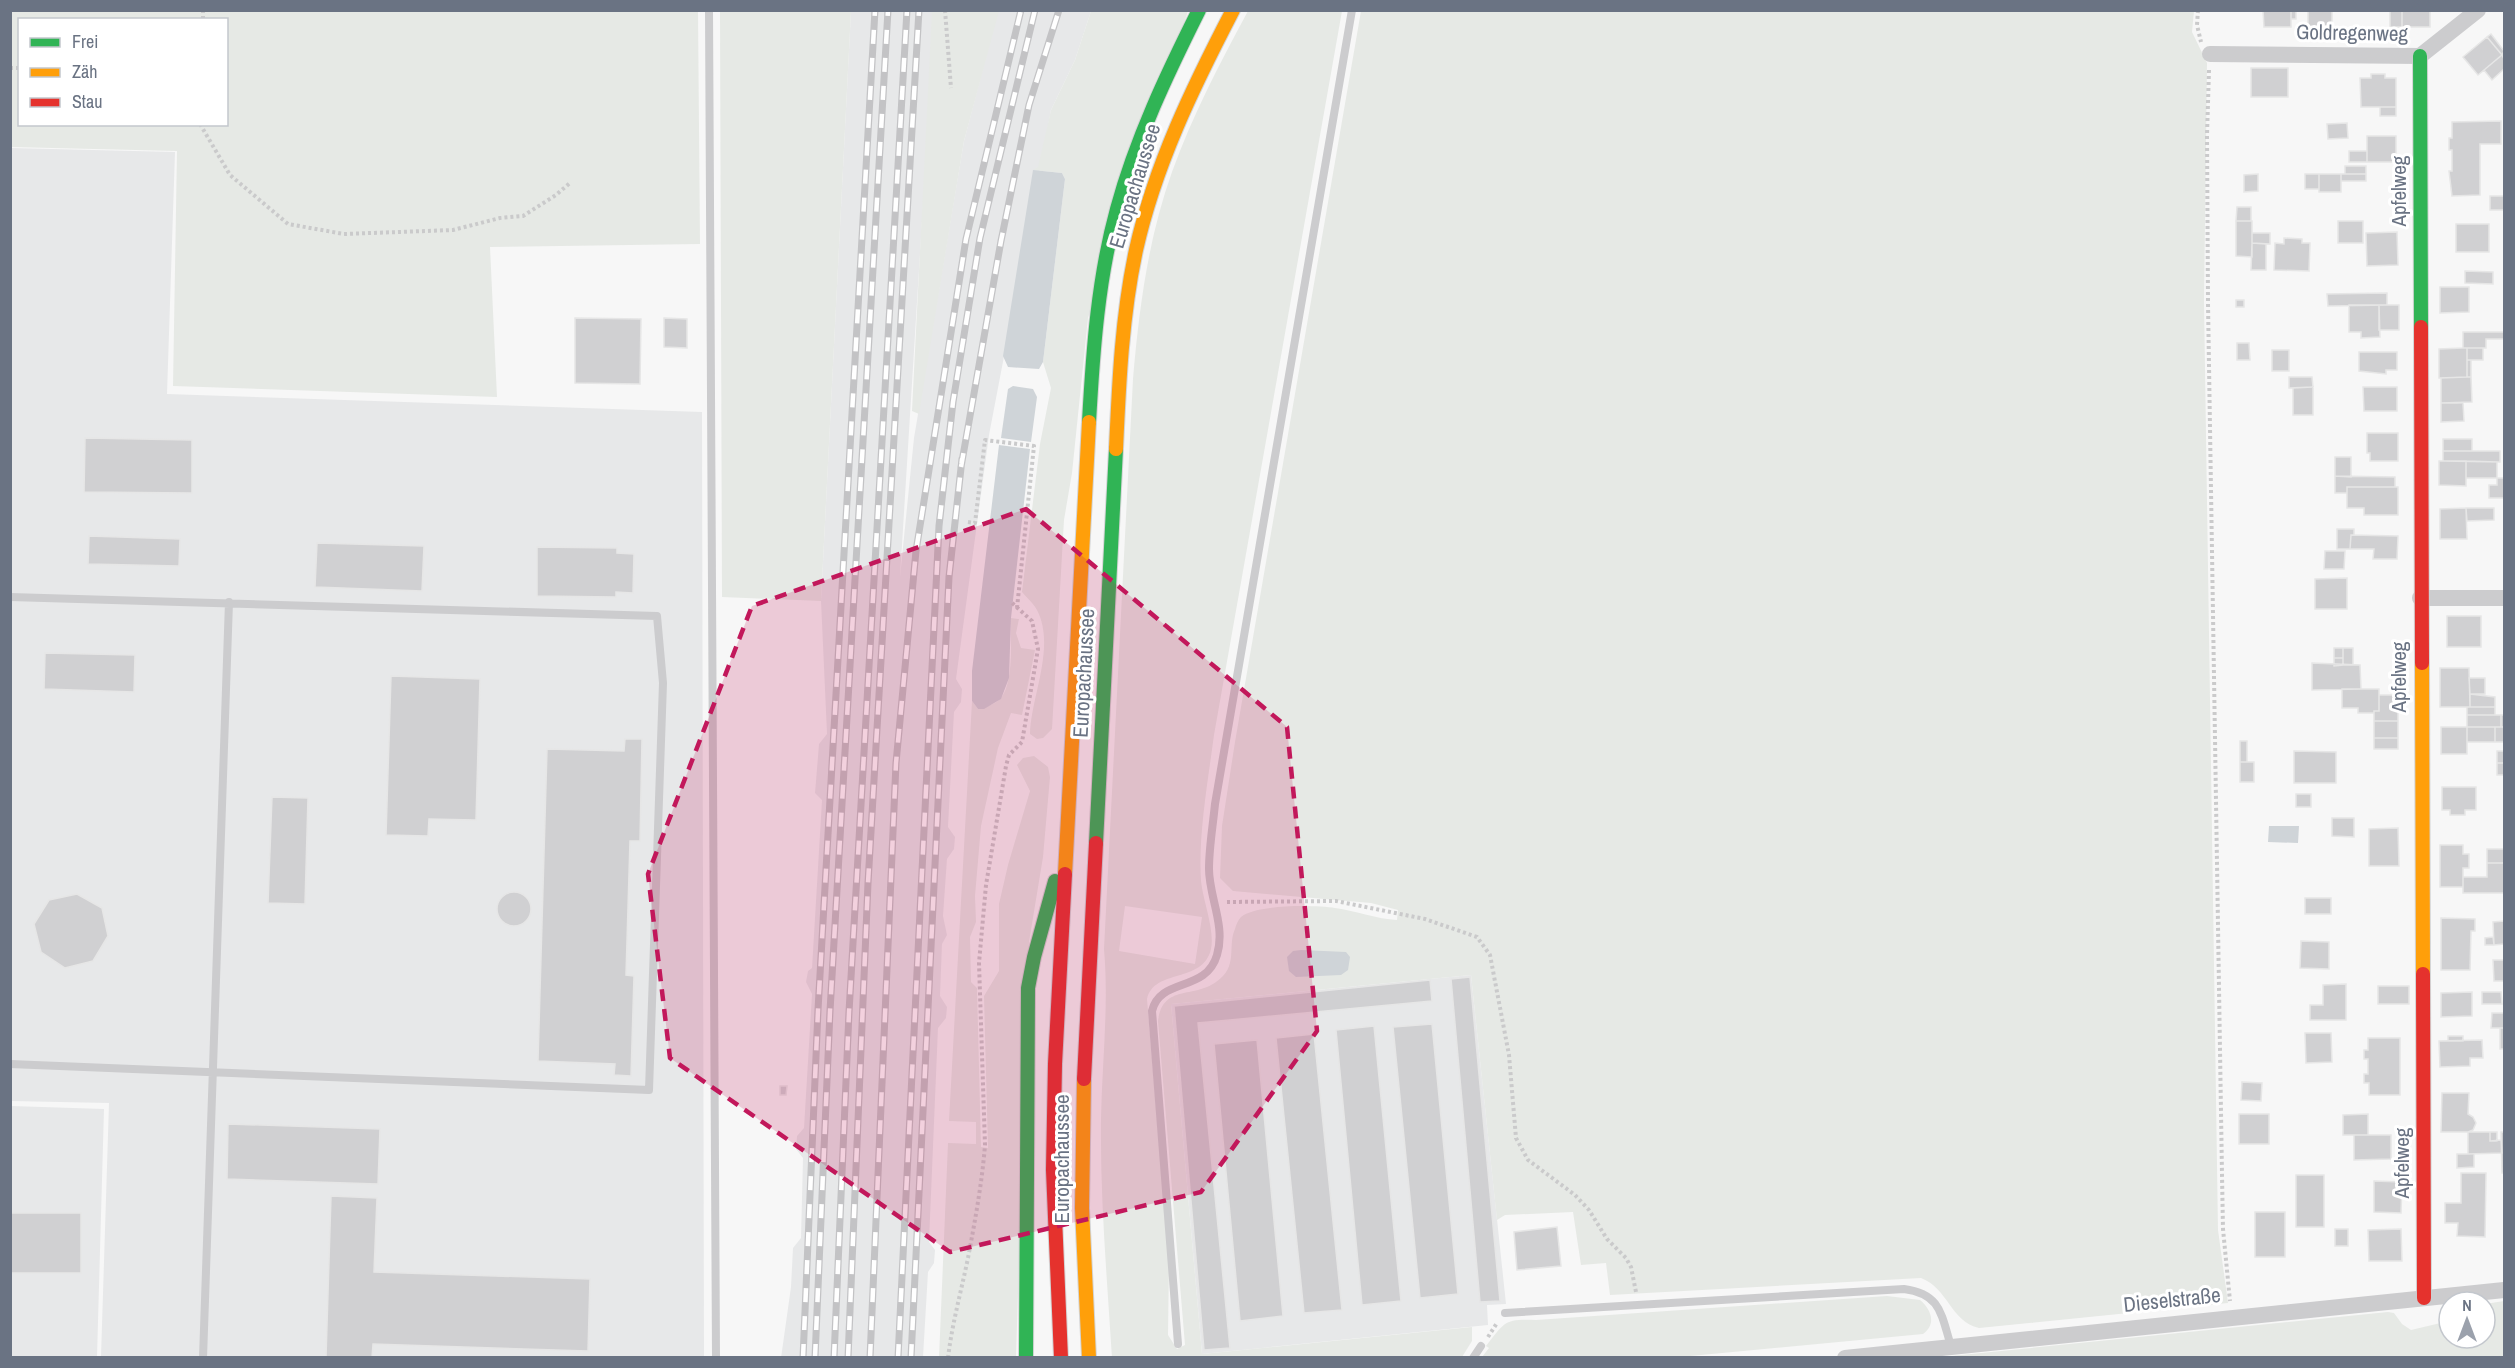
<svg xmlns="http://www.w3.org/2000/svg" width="2515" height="1368" font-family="'Archivo Narrow',sans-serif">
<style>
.built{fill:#e7e8e9}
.green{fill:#e6e9e5;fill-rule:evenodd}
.water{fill:#cfd4d8}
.building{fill:#d0d0d2;stroke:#e6e6e6;stroke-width:1.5}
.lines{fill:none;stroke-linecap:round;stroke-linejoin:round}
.fast-casing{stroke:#d3d4d5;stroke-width:16}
.slow-casing{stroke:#d3d4d5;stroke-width:16}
.jam-casing{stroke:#d3d4d5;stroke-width:16}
.path{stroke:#cacacb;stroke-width:4;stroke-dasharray:3 3;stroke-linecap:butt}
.lane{stroke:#ccccce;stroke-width:8}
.street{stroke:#ccccce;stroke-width:16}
.fast{stroke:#30b455;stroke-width:14}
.slow{stroke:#ff9f0a;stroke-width:14}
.jam{stroke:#e5322d;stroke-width:14}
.rail-casing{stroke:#c3c3c5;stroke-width:7}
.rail{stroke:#fff;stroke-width:4.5;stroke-dasharray:14;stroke-linecap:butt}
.marked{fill:#c2185b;fill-opacity:0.2;stroke:#c2185b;stroke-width:4.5;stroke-dasharray:12 8;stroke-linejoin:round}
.labels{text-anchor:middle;stroke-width:6;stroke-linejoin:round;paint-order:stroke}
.street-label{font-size:21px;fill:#6a7383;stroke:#fff}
</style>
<rect width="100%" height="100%" fill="#f7f7f7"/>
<path class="built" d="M851,11H935L900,577L914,438L964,141L998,11H1091L1075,60L1051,110L989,435L956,679L962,689L961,702L954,712L948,827L955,837L954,849L947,859L943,916L947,935L942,944L940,996L947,1007L946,1018L938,1028L929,1242L935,1250L934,1263L928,1272L923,1357L781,1358L791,1287L793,1248L801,1238L803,1158L796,1149L797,1136L804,1128L812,994L806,982L808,971L812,968L822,800L815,793L819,744L827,734L821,601Z
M11,148L175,152L167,394L702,412L704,1357H101L109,1103L11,1101Z
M1471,975L1506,1304L1487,1305L1488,1325L1202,1354L1171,1004Z
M11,1106L104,1109L97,1357L11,1358Z"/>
<path class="green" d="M11,10L698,11L700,244L490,247L497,397L173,386L177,151L11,147ZM20,20H226V124H20Z
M720,11H851L821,601L722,597Z
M932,11H999L964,141L919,414L912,411Z
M1091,11H1188L1088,318L1072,473L1064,520L1052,729L1043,738L1037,739L1030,734C1031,696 1056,647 1037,610C1034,604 1027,598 1022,592L1040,444L1051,388L1043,362L1065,179L1062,173L1033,170L1038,167L1051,110L1075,60Z
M1248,11H1342L1214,735C1208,781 1198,835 1201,881C1203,901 1215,930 1211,949C1203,984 1154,968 1147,999L1169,1263L1168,1335L1177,1349L1185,1345L1158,1021C1163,984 1192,999 1216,982C1239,967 1227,946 1235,929C1236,925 1238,920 1241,917C1256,904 1315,905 1335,908C1356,911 1377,919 1397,920L1398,910L1371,903L1233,891L1220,878L1222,826L1235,742L1361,11H2194L2192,32L2207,63L2204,302L2218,1230L2228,1303L1979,1328C1951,1322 1948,1288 1921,1278L1610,1295L1606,1263L1581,1265L1573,1212L1505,1215L1497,1220L1471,975L1171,1004L1202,1354L1472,1327V1341L1462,1357L1112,1358C1107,1278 1100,1199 1101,1119C1102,1062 1109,1006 1104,949L1133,379C1139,309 1148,239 1172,172C1192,116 1220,63 1248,11ZM1125,906L1202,917L1195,964L1119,951Z
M1011,618L1019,619L1016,633L1021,648L1035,650L1022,715L1011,713L998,748L981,826L975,896L976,922L970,937L971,982L977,988L981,1147L988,1148L984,996L999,971V904L1008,865L1030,791L1017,765L1023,758L1034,756L1048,767L1050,777L1043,857L1029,942L1016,1357L939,1358L948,1143L976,1144V1122L949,1121L972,701L978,709C985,707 993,705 999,700C1015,685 1010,639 1011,618Z
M1887,1296L1920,1300C1931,1309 1937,1324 1923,1334L1680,1357H1482L1489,1348L1486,1346C1506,1321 1504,1319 1536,1320Z
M2504,1301V1357H1941L2388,1312L2394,1313L2402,1324L2411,1330L2449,1321V1338H2485V1304Z"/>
<path class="water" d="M1033,170L1062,173L1065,179L1043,362L1039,369L1008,367L1003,356Z
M1013,386L1033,389L1037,397L1031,442L1001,438L1008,389Z
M999,445L1030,449L1011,618L1009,678L1001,699L984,709H978L972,701V671Z
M2269,826H2299L2298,843L2268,842Z
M1301,950L1346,952L1350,957L1348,970L1341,975L1296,977L1289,971L1287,957L1293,951Z"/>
<path class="building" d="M2263,10H2291V27H2264Z
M2291,10H2296V19H2291Z
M2308,10H2332V26L2308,27Z
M2390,10H2402V27H2390Z
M2402,10H2430V27H2402Z
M2491,34L2504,51L2502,55L2487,37Z
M2487,37L2502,55L2478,75L2463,57Z
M2502,55L2504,59V69L2492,80L2484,70Z
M2251,68H2288V97H2251Z
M2371,74H2385V78H2396V107H2361L2360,78H2371Z
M2380,107H2396V116H2380Z
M2501,121V144H2480V195L2452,196L2449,171H2452V150H2449V138H2452V122Z
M2347,123L2348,138L2328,139L2327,124Z
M2367,136H2396V162H2367Z
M2349,151H2367V162H2349Z
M2345,166H2366V174H2345Z
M2258,174V191L2244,192V175Z
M2305,174H2319V189H2305Z
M2319,174H2341V192H2319Z
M2341,174H2366V181H2341Z
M2490,196H2504V210H2490Z
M2237,207H2251V221H2236Z
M2236,221H2252V257L2236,256Z
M2338,221H2363V243H2338Z
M2456,224H2489V252H2456Z
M2397,232L2398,265L2367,266L2366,233Z
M2252,233H2270V244L2252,243Z
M2284,238L2302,239V243H2310L2309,271L2274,270L2275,243L2284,244Z
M2252,243L2266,244V270H2251Z
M2465,271L2493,272V284L2465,283Z
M2440,287H2469V312L2440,313Z
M2387,293V305L2328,306L2327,294Z
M2236,300H2244V307H2236Z
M2349,305H2379L2380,337L2361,338V332H2349Z
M2379,305H2399V330H2379Z
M575,318L641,319L640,384L575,383Z
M664,318L687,319V348L664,347Z
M2463,332H2504V339H2486V348H2463Z
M2237,343H2249L2250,360H2237Z
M2463,348H2467V377L2439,378V349Z
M2467,348H2483V360H2467Z
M2272,350H2289V371H2272Z
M2359,352H2397V370H2386V374L2359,371Z
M2467,360H2471V377H2467Z
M2289,377H2312L2313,387L2289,388Z
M2467,377H2471L2472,402L2441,403V378Z
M2313,387V415H2293V388Z
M2363,387H2397V411H2364Z
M2441,403H2463L2464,421L2441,422Z
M2367,433H2398V461H2370V453H2367Z
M85,438L192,440V493L84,492Z
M2443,439H2472V451H2443Z
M2443,451H2500V462L2443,461Z
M2335,457H2351V477L2335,476Z
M2439,461H2466V486L2439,485Z
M2466,461L2497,462V478H2466Z
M2335,476L2395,477V487H2347V493H2335Z
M2497,478H2504V498H2489V485H2497Z
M2347,487H2398V515H2364V508H2347Z
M2466,508H2494V520L2467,521Z
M2466,508L2467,539H2440V509Z
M2337,529H2354V535H2351L2350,549H2337Z
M2351,535L2398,536L2397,559H2373L2374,549H2350Z
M89,536L180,539L179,566L88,564Z
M317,543L424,546L422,591L315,587Z
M537,547L617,548V553L634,554L633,593L616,592V597L537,596Z
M2325,551H2345L2344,569H2324Z
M2347,578V609H2315V579Z
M2447,616H2481V647H2447Z
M2334,648H2343V658H2334Z
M2343,648H2353V665H2343Z
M45,653L135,655L134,692L44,689Z
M2334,658H2343V665L2334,666Z
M2312,663L2360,665L2361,689L2312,690Z
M2440,668H2469L2470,707H2440Z
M391,676L480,679L476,820L429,819L428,836L386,835Z
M2469,678H2485V694H2470Z
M2342,689H2379V711H2374V713H2358V708H2342Z
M2470,694L2495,697V707H2470Z
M2379,695H2398V721H2374V711H2379Z
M2467,707H2495V715H2467Z
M2467,715H2501V727H2467Z
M2501,715H2504V727H2501Z
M2374,721H2398V738H2374Z
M2441,727H2467V754H2441Z
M2467,727H2495V742H2467Z
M2495,727H2504V742H2495Z
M2374,738H2398V749H2374Z
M625,739H642L640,841H630L626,975L634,976L631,1076L614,1075L615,1064L538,1061L547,749L624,751Z
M2240,741H2247V762H2240Z
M2294,751L2336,752V783H2294Z
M2497,751H2504V763H2497Z
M2240,762H2254V782H2240Z
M2497,763H2504V775H2497Z
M2442,787H2476V810H2465V815H2450V810H2442Z
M2296,794H2311V807H2296Z
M272,797L308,798L305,904L268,903Z
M2332,818H2354V837L2332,836Z
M2398,828L2399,866H2369V829Z
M2440,845H2463V854H2469V868H2463V887H2440Z
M2487,849H2504V863H2487Z
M2487,863H2504V893H2463V877H2487Z
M497 909a17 17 0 1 1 34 0a17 17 0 1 1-34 0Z
M77,894L102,908L108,936L93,961L65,968L41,952L34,924L49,900Z
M2305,898H2331V914H2305Z
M2441,918L2475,919V931H2471L2470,970H2441Z
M2504,921V944L2494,945L2493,922Z
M2493,937L2494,945H2485V938Z
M2301,941L2329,942V969L2300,968Z
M2493,960H2504V981H2494Z
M1470,977L1500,1301L1480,1302L1451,979Z
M1430,980L1432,1001L1198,1023L1230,1348L1204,1350L1174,1006Z
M2346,984V1020H2310V1005H2323V985Z
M2378,986H2409V1004H2378Z
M2472,992V1016L2441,1017V993Z
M2482,992H2501L2502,1004H2482Z
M2492,1013H2504V1028H2491Z
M1432,1024L1458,1294L1420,1298L1393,1027Z
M1374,1026L1401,1301L1362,1305L1336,1030Z
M2500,1028H2504V1049H2500Z
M2305,1033H2331L2332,1062L2306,1063Z
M1314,1034L1342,1310L1304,1313L1276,1038Z
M2448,1036H2463V1041H2448Z
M2368,1038H2400V1095H2369V1083H2364V1074H2368V1059H2364V1050H2368Z
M1257,1040L1283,1316L1240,1321L1214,1044Z
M2482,1040L2483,1058H2470V1066L2440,1067L2439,1041Z
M2242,1082L2262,1083L2261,1101L2241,1100Z
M780,1086H787L786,1095H780Z
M2442,1093H2469L2468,1114L2473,1117L2476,1123L2473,1130L2468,1132H2441Z
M2239,1114H2269V1144H2239Z
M2368,1114V1135H2343V1115Z
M228,1124L380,1129L378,1184L227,1179Z
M2468,1132H2490V1141L2501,1140L2502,1153L2468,1154Z
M2490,1132H2497V1141H2490Z
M2501,1132H2504V1173H2502Z
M2354,1135H2391V1159L2354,1160Z
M2457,1154H2474V1167L2457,1168Z
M2461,1173H2486L2485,1237L2457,1236L2458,1223H2445V1203H2461Z
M2296,1175H2324V1227H2296Z
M2374,1181L2402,1182L2401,1213L2374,1212Z
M331,1196L377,1198L374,1272L590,1279L588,1351L373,1344L372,1358L326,1357Z
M2255,1212H2285V1257H2255Z
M10,1213H81V1273H10Z
M1557,1227L1561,1266L1517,1270L1514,1232Z
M2335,1229H2348V1246H2335Z
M2401,1229L2402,1261H2369L2368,1230Z"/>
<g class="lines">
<g class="fast-casing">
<path id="fast" d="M2420,56L2421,327
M1089,422C1093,350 1098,278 1117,209C1136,139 1167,74 1199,10
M1096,843L1116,449
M1026,1358L1028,988L1034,957L1055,881"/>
</g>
<g class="slow-casing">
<path id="slow" d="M1116,449C1119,382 1122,315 1136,250C1155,165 1193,87 1233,10
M2422,663L2423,974
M1065,874L1089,422
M1084,1079L1082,1208L1089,1358"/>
</g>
<g class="jam-casing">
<path id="jam" d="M2421,327L2422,663
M2423,974L2424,1298
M1084,1079L1096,843
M1061,1358L1053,1170L1055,1064L1065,874"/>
</g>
<path class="path" d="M203,10V20
M945,10L951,88
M2198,10L2197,25L2201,42
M10,68H20
M2209,70L2207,135L2208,303L2222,1174L2223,1229L2230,1301
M200,124L230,175L288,224L344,234L453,230L500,218L523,216L556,195L571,182
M968,522L975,523L985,440L1034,446L1017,608
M1227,902L1336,901L1425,919L1477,937L1490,955L1509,1055L1516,1138L1528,1160L1575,1195L1589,1210L1607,1239L1626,1258L1631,1267L1636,1292
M1488,1337L1497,1323
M948,1358C952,1324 961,1292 968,1258C975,1221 982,1183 985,1145L979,963L986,885L1006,766L1009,755L1022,742L1038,649L1032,621L1012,603"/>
<path class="lane" d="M709,10L716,1358
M10,597L657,616L663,683L649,1090L10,1064
M1505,1313L1904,1289C1941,1294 1941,1314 1951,1346
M1178,1344L1152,1011C1160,977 1206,993 1217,955C1226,926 1209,897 1209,869C1209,847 1213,825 1215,804L1352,10
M203,1358L229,602
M1473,1358L1481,1346"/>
<path class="street" d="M2210,54L2420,56L2478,10
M2420,598H2504
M1845,1358L2504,1290"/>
<use href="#fast" class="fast"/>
<use href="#slow" class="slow"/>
<use href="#jam" class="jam"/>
<g class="rail-casing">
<path id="rail" d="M961,467L1001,241L1029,105L1059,10
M803,1358L818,1010L875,10
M815,1358L830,1011L888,10
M834,1358L849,1012L907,10
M848,1358L868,883L919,10
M870,1358L896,763L916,551L966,239L1021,10
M898,1358L939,526L953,402L980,238L1035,10
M911,1358L949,577L962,459"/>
</g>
<use href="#rail" class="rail"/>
</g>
<path class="marked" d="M1026,509L1287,727L1317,1031L1201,1192L950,1252L670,1058L648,874L752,606Z"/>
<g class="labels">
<g class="street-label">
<text transform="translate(2352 33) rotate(1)" y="7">Goldregenweg</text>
<text transform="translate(1135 186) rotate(-73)" y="7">Europachaussee</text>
<text transform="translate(2399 191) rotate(-90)" y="7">Apfelweg</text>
<text transform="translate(1084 673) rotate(-87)" y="7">Europachaussee</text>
<text transform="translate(2399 677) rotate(-90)" y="7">Apfelweg</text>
<text transform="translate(1062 1159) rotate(-90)" y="7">Europachaussee</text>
<text transform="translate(2402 1163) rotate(-90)" y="7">Apfelweg</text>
<text transform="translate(2172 1300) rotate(-6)" y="7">Dieselstraße</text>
</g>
</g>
<rect width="2515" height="1368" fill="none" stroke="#6a7383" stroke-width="24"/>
<rect x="18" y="18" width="210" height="108" fill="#ffffff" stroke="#c3c7cd" stroke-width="1.5"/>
<rect x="30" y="38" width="30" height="9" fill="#30b455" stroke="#c3c7cd" stroke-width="1.5"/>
<text x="72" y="48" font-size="18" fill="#6a7383">Frei</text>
<rect x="30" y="68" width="30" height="9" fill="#ff9f0a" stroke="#c3c7cd" stroke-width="1.5"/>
<text x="72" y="78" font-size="18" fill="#6a7383">Zäh</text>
<rect x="30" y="98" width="30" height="9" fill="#e5322d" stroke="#c3c7cd" stroke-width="1.5"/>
<text x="72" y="108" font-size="18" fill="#6a7383">Stau</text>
<g transform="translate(2467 1320)"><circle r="28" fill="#ffffff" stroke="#c3c7cd" stroke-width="1.5"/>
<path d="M0-4.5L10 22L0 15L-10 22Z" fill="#9ba1ac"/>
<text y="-9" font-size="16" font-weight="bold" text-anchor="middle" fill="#6a7383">N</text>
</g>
</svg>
